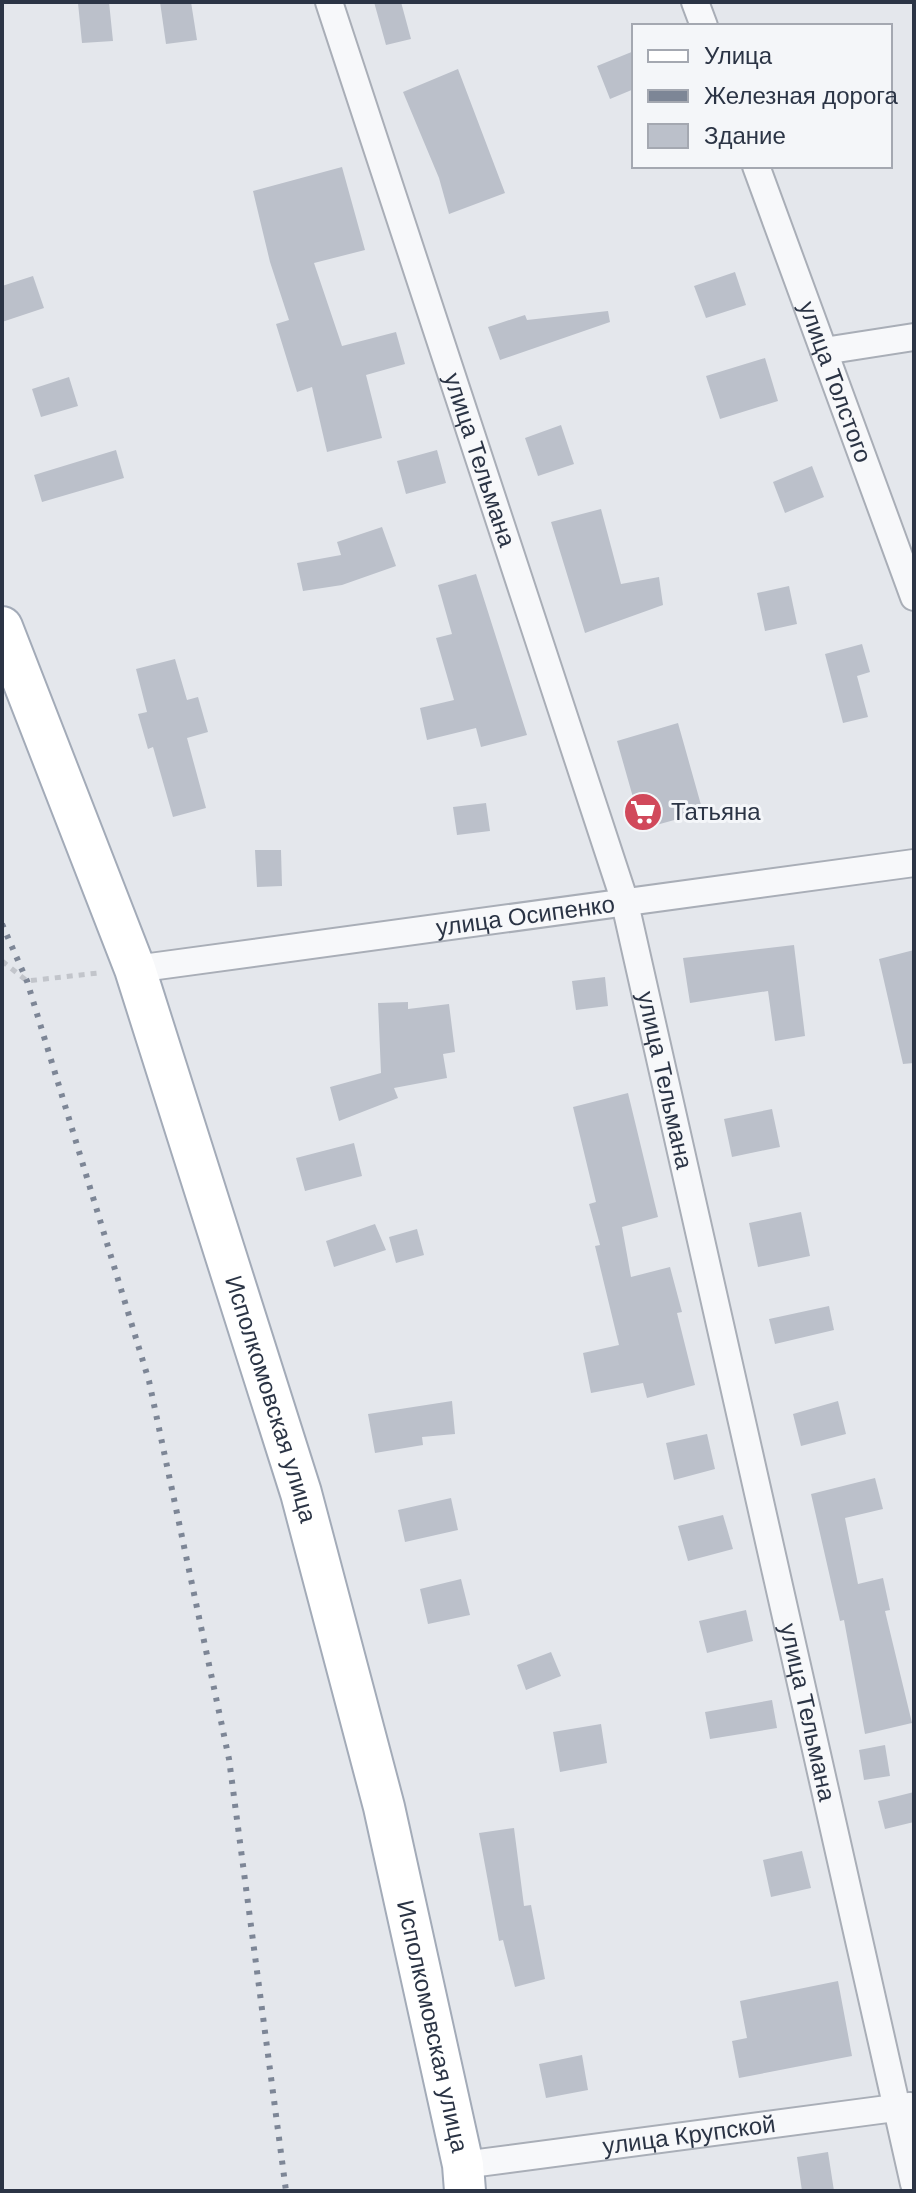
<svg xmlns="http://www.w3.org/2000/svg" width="916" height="2193" font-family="'DM Sans',sans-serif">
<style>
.building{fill:#bbc0ca}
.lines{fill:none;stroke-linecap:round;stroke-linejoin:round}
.street-casing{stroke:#a9aeb7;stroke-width:30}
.primary-casing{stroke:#a3abb8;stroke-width:44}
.path{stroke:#c2c5cb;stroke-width:5;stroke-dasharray:6 6;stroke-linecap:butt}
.street{stroke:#f7f8fa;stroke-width:26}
.primary{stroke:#fff;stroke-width:40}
.rail{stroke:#7d8696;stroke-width:6;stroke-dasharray:4 8;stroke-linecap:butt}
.labels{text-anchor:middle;stroke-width:6;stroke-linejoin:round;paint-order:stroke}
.street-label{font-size:24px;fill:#2b3445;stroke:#f4f6f9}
.poi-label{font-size:24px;fill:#2b3445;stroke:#f4f6f9;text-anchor:start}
</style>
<rect width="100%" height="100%" fill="#e4e7ec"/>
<path class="building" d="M93,2H109L113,41L82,43L78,3Z
M160,2H191L197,40L166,44Z
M374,2H401L411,39L386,45Z
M634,51V89L610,99L597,66Z
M458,69L505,193L449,214L439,178L403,92Z
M342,167L365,250L314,263L342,346L396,332L405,364L366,375L382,438L327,452L312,387L297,392L276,324L289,320L270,262L253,191Z
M735,272L746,305L706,318L694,286Z
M33,276L44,308L2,322V286Z
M608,311L610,322L500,360L488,327L525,315L527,320Z
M765,358L778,401L720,419L706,376Z
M69,377L78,406L41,417L32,389Z
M561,425L574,464L538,476L525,438Z
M116,450L124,478L42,502L34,475Z
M437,450L446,483L406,494L397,461Z
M812,466L824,497L785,513L773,482Z
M601,509L621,584L659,577L663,605L585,633L551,522Z
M382,527L396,566L342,585L303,591L297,563L341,555L337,542Z
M476,574L527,735L481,747L476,728L427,740L420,708L454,700L436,638L452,634L438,585Z
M789,586L797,624L765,631L757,593Z
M862,644L870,672L857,676L868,717L843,723L825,654Z
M175,659L187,700L198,697L208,732L187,738L206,808L173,817L153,747L148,749L138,714L147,712L136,669Z
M678,723L703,812L642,829L617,741Z
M486,803L490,831L457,835L453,807Z
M255,850H281L282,886L257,887Z
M794,945L805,1036L775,1041L768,991L690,1003L683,958Z
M914,950V1063L903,1064L879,959Z
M605,977L608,1006L576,1010L572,981Z
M408,1002V1009L449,1004L455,1052L443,1054L447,1078L394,1088L398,1098L339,1121L330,1087L381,1073L378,1003Z
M628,1093L658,1217L622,1227L631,1277L670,1267L682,1312L677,1313L695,1385L647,1398L643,1383L591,1393L583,1353L619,1345L595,1246L600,1245L589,1204L596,1202L573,1107Z
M772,1109L780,1147L732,1157L724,1119Z
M354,1143L362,1176L305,1191L296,1158Z
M801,1212L810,1256L758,1267L749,1223Z
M375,1224L386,1250L334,1267L326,1241Z
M417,1229L424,1255L396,1263L389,1237Z
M829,1306L834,1330L775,1344L769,1319Z
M452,1401L455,1434L422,1437L423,1445L375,1453L368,1414Z
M838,1401L846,1434L801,1446L793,1414Z
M707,1434L715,1469L674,1480L666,1443Z
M875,1478L883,1509L845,1518L858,1584L883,1578L890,1610L885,1611L912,1723L865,1734L844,1620L840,1621L811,1494Z
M451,1498L458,1530L405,1542L398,1510Z
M723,1515L733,1549L688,1561L678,1526Z
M461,1579L470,1615L428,1624L420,1589Z
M746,1610L753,1641L707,1653L699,1621Z
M551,1652L561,1676L526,1690L517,1665Z
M772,1700L777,1728L710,1739L705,1712Z
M601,1724L607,1763L560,1772L553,1732Z
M885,1745L890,1776L864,1780L859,1750Z
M914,1792V1822L885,1829L878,1801Z
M514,1828L524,1906L531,1905L545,1979L515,1987L503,1940L499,1941L479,1833Z
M802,1851L811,1888L771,1897L763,1860Z
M838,1981L852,2056L739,2078L732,2041L747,2038L740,2001Z
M582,2055L588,2090L546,2098L539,2064Z
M828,2152L834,2191H802L797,2157Z"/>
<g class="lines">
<g class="street-casing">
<g id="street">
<path id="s1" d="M329,2L624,899L914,2184"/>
<path d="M695,2L704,26"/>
<path id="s2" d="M756,166L914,597"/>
<path d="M824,351L914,337"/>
<path id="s3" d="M135,969L914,863"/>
<path id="s4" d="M463,2165L910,2106"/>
</g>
</g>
<g class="primary-casing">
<g id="primary">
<path id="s5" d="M2,627L135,969L301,1493L384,1807L463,2165L465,2191"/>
</g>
</g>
<path class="path" d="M2,961L27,981L98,973"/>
<use href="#street" class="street"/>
<use href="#primary" class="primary"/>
<path class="rail" d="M2,924L27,981L149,1381L229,1759L286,2191"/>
</g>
<defs>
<g id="supermarket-disc" transform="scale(2)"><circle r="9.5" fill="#d1495b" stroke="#f4f6f9"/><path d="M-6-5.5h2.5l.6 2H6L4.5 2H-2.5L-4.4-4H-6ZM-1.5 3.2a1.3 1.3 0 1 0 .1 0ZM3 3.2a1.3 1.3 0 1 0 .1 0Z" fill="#fff"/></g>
</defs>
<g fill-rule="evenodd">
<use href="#supermarket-disc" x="643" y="812"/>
</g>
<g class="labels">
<g class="street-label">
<text dy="8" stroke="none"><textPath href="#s2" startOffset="230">улица Толстого</textPath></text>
<text dy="8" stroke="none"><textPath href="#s1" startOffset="482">улица Тельмана</textPath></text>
<text dy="8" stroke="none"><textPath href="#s3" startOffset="394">улица Осипенко</textPath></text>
<text dy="8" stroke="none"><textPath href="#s1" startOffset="1130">улица Тельмана</textPath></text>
<text dy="8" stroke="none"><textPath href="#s5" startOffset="818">Исполкомовская улица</textPath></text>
<text dy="8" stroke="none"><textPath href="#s1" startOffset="1778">улица Тельмана</textPath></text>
<text dy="8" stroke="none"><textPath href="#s5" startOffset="1466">Исполкомовская улица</textPath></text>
<text dy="8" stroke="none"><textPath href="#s4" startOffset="228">улица Крупской</textPath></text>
</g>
<g class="poi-label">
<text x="671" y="820">Татьяна</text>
</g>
</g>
<rect width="916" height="2193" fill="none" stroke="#2b3445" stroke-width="8"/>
<rect x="632" y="24" width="260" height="144" fill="#f4f6f9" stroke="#a4a8b1" stroke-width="2"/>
<rect x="648" y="50" width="40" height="12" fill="#ffffff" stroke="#a4a8b1" stroke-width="2"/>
<text x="704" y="64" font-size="24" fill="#2b3445">Улица</text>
<rect x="648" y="90" width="40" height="12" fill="#7d8696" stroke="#a4a8b1" stroke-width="2"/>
<text x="704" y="104" font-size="24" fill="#2b3445">Железная дорога</text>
<rect x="648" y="124" width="40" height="24" fill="#bbc0ca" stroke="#a4a8b1" stroke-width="2"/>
<text x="704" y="144" font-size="24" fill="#2b3445">Здание</text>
</svg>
